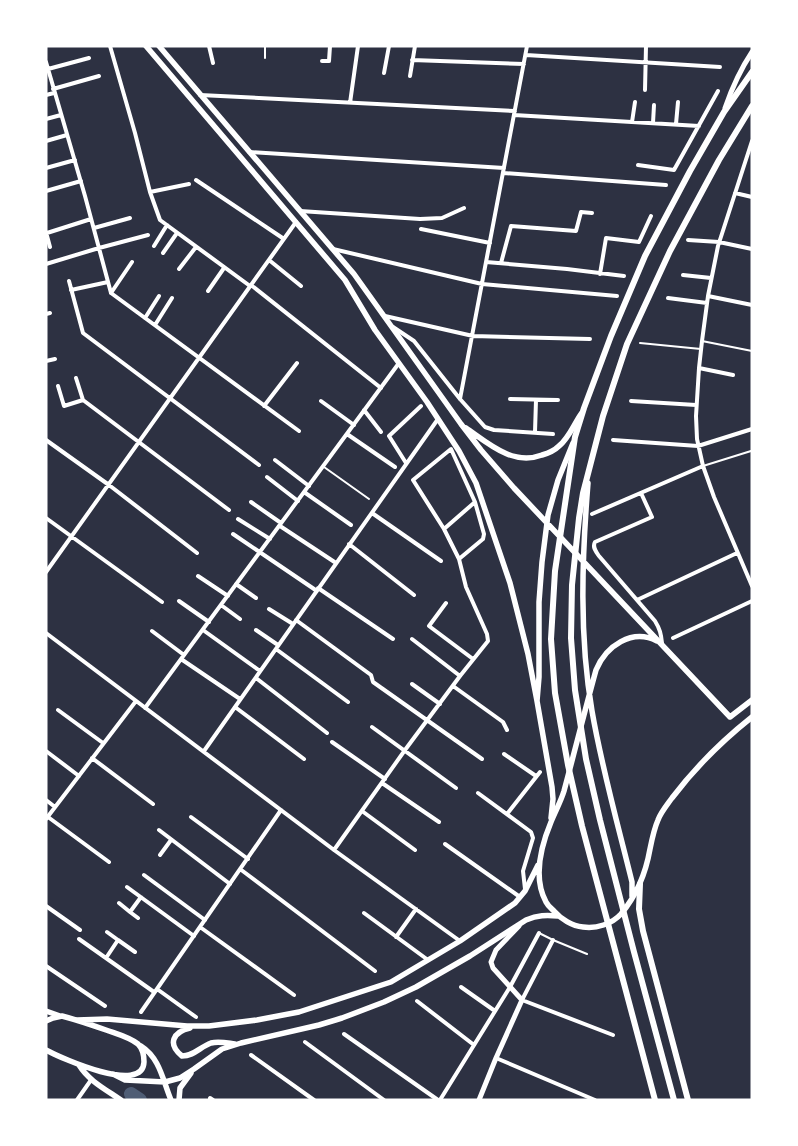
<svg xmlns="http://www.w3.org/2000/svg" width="798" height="1146" font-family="Poppins,sans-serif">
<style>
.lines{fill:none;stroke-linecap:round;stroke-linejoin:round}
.river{stroke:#4f5d75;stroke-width:14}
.service{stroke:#fff;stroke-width:2}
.minor{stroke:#fff;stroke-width:4}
.secondary{stroke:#fff;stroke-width:5}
.primary{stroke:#fff;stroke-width:5.5}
.trunk{stroke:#fff;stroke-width:6}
</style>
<rect width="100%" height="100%" fill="#2d3142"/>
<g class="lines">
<path class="river" d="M131,1094L140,1100"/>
<path class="service" d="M265,46V58
M702,341L752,351
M640,343L701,349
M703,466L751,451
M324,467L369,499
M539,933L553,940L587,954"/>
<path class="minor" d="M110,46L135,133L150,192L160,220L250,286
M209,46L213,63
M526,55L720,67
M412,60L524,64
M322,61H329L330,46
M46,62L85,196L111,293L299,431
M48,69L89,58
M384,73L389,46
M410,76L415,46
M53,89L99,76
M645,90L646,46
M46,95L54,93
M200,95L515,111
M350,103L358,46
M514,115L699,126
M46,119L61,115
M632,122L635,102
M653,123L654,105
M676,124L678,102
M46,141L67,135
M752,141L718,246L708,296L702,341L699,368L696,416L697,439L703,466L714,497L752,586
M249,152L504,168
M638,165L674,170L718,91
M46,168L75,160
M503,173L666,185
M196,180L284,239
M46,191L81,181
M150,192L189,184
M735,193L752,197
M300,211L420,219L442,218L464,208
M94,228L130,218
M421,229L490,243
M46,232L50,247
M47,233L91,219
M688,240L719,242L752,249
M154,246L167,225
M333,249L482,284L617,296
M163,253L177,233
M269,260L301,286
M486,262L567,269L624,276
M501,263L511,226L576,231L581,212L592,213
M46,264L99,248L148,235
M179,269L196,247
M600,274L606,238L639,242L651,216
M683,275L711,278
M69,281L83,333L259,465
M251,285L381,388
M71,290L108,282
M208,291L224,268
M111,293L132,262
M708,296L752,305
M668,298L707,303
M46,314L50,313
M385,316L473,336L590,339
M145,318L159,296
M155,325L172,298
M393,327L414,341L460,399L485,427L494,430L553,434
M46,361L55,359
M699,368L733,375
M76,378L83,400
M58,386L64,406L83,400L229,510
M460,399L527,46
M510,399L558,400
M321,401L354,425
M631,401L696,405
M264,406L297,363
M364,410L381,432
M535,432L536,400
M347,434L395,467
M46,440L109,485L197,553
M613,440L698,446L752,429
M275,460L309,486
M406,463L389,436L421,406
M267,477L298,501
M304,492L351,525
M641,493L652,517L595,542C592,547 596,552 599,556L655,621C660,629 661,634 662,643
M251,502L281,523
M372,513L441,561
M592,514L703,466
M46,518L162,602
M238,519L270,539
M280,526L336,563
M444,529L475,502
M233,534L317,591
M349,544L414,595
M46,572L296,222
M198,576L228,596
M236,584L256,598
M318,588L393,639
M637,600L737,553
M179,601L209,622
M446,603L429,626L473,659
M221,605L240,619
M269,609L293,624
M296,620L371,675L373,682L482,759
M203,630L260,671
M256,630L278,645
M152,631L184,655
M46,633L334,850L460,941
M673,638L752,601
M412,639L460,676
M276,649L348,702
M181,659L240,699
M256,678L327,733
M412,684L440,704
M453,686L503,722L507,730
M235,707L304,759
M145,708L399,363
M58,710L103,743
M372,727L456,788
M332,742L385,779
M46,751L79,776
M204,751L438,419
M504,754L536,776
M92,758L153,804
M382,783L439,822
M478,793L531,832L533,838L523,871L525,889
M46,800L55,807
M362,811L415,850
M507,814L540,772
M48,817L109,862
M191,817L248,859
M46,819L136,701
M159,830L230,884
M445,844L520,897
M334,850L405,750L460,676L488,641L487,634L466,587L459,559L444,529L413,480L451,449L475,502L484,534L483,539L459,559
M160,855L171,840
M240,869L375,971
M144,875L205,920
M127,887L194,936
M119,903L130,912
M46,906L80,930
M364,913L428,960
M138,918L130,912L141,897
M200,927L294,995
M107,932L118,940
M396,937L416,909
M79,939L154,992
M553,940L522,1000L613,1035
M106,958L118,940L135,952
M46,966L105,1006
M461,987L495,1011
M157,989L196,1017
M417,1001L474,1045
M141,1012L281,810
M344,1034L438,1100
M305,1042L384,1100
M251,1055L314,1100
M496,1058L595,1100
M210,1098L213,1100
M77,1100L91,1080
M440,1100L510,987L539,933"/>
<path class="secondary" d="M725,108C732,88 740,70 752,52
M479,1100L496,1058L522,1000L493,968L491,962L496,950L519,926"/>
<path class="primary" d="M146,46L345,280L375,330L427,402L459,451L476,483L510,583L528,654L537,701
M159,46L354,274L461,424L481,450L514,488L730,717L752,700
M466,428C489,444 513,466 542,455C549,453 555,450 559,446C569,438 574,424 581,414
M588,483C582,558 579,636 592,711C602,769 618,825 632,882V896
M657,641C632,628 606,646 596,670C585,710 575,750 564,791C561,801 555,812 551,822C541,846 533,878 546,902C548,906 551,908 554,911C561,919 572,926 583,927C596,929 612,924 621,914C636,896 646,872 650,849C652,839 654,829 658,820C661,812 667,805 672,798C694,769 723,740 752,717
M551,818L553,799L552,787L537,701L539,677V602L542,562L548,515L558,480L573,443
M46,1011L60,1016
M77,1020L107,1019L187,1026H209L257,1020L299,1012L391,982L460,941L515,903L525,891L538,865
M46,1021L53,1018L62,1016C77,1020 92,1025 106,1030C117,1034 129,1037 138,1044C143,1049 144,1055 144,1062C143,1095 61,1058 48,1051L46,1050
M190,1028C173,1032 167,1044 182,1056C194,1056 200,1047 211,1043C219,1041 227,1043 235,1044
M141,1046C160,1058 163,1081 171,1100
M79,1065C89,1081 105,1089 121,1100
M113,1074L125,1080L165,1082L180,1078L194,1069L222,1049L241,1043L319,1025L342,1018L384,1002L416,987L470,956L526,920C538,915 546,915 558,916
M179,1100L180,1088L191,1073"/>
<path class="trunk" d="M640,884L639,909L643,931L688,1100
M655,1100L582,826L568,765L555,693L551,639L555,571L575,437L584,408L611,336L645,256L690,171L724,112L752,72
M674,1100L634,952L600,820L586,759L575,690L571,638L572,585L579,518L583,493L603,416L627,344L670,251L719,160L752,106"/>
</g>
<rect width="798" height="1146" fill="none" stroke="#ffffff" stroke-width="95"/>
</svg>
